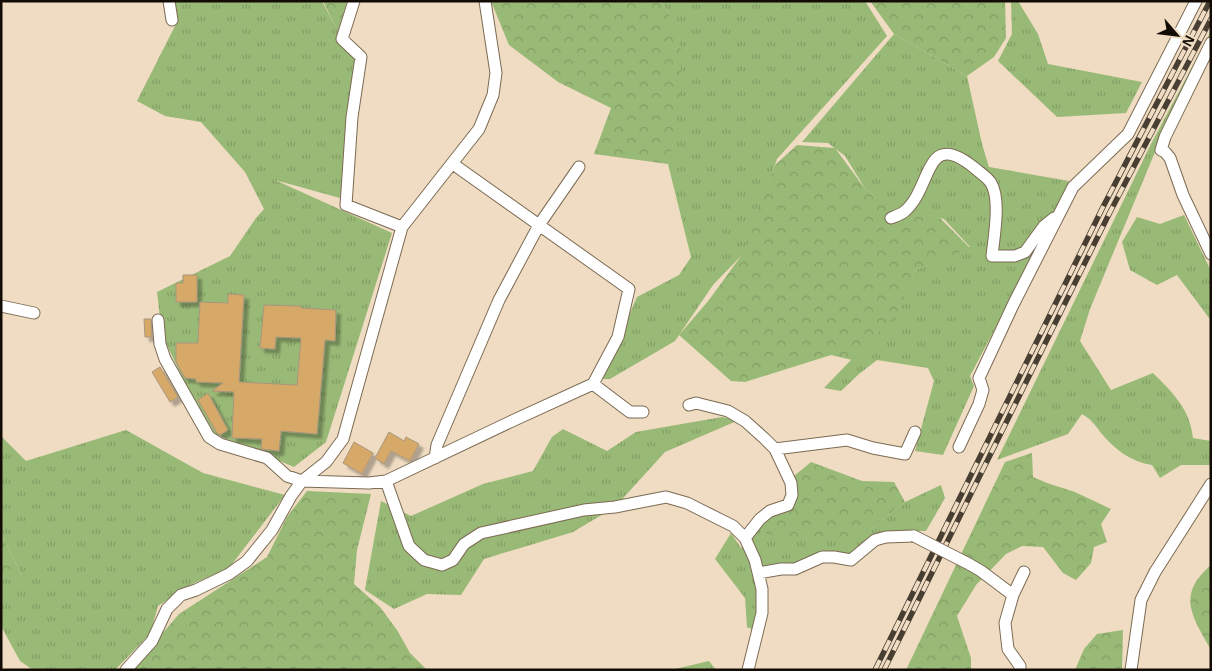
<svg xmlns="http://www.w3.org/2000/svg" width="1212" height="671" font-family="Helvetica,sans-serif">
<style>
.grass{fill:url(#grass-tufts)}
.forest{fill:url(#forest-crowns)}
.building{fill:#d7a967;stroke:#a8967d;filter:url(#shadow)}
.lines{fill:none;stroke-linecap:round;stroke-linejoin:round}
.minor-casing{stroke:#7c6b54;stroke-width:13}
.minor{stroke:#fff;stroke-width:11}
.rail-casing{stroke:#483e32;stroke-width:5.5}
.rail{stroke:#efdcc2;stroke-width:4;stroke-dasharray:11;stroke-linecap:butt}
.minor-bridge-casing{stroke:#7c6b54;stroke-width:13;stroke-linecap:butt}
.minor-bridge{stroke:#fff;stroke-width:11}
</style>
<defs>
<pattern id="grass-tufts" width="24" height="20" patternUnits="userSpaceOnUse" patternTransform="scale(1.25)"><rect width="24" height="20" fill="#99b976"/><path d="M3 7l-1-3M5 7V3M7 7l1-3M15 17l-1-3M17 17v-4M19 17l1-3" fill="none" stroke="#839e65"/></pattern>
<pattern id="forest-crowns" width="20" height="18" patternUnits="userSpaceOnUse" patternTransform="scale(1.25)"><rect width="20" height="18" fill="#99b976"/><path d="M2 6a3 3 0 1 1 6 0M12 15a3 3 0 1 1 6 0" fill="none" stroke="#839e65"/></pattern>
<filter id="shadow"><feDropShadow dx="4.5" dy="4.5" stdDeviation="1" flood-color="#0004"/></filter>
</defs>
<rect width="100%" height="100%" fill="#efdcc2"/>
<path class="grass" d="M167,1H322L342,39L361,57L340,198L275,180L392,233L326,442L294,467L215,434L189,391L162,335L157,292L230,256L256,218L264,209L245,172L201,122L165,116L137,101L175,26Z
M660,1H865L887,36L777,159L746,248L741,256L713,285L675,341L610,379H601L637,297L679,275L691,257L668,164L681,85L667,10Z
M1011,1H1018L1038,34L1048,64L1142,82L1126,113L1057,117L998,61L1012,34Z
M1211,31V39L1160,140L1090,309L1080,341L1111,390L1153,373C1173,393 1190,409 1193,438L1211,441V465H1181L1160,478L1152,465C1131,462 1114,449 1101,433C1095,425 1091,419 1082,414L1068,434L997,460L1151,144Z
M894,34L967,76L982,144L989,167L1069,181L1037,249L970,376L974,386L943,455L915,451L934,381L928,368L877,360L859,374L841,391L824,388L898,311L915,270L970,247L944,219L890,206L866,190L845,156L828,143L802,142Z
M1184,215L1211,271V317L1209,318L1177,275L1157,285L1130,270L1122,242L1137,217L1160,224Z
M722,417L739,420L665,452L615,507L573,532L484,559L461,595L427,594L394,609L365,590L381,501L411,516L483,484L533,471L552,437L563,429L607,451L636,432Z
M126,430L203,473L285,495L229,568L192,584L158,606L150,634L115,670H33L20,661L1,626V576H22L1,533V436L26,461Z
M941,485L945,498L926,531H885L870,538L850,554L820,551L800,564L754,568L759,611L754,630L747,627L745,598L715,559L731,533L741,548L759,529H870L905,502Z
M709,661L716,670H671Z"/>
<path class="forest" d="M323,1H347L338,32Z
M491,1H660L667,10L681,50V110L668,164L594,154L611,108L558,82L509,45Z
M870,1H1005L1006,38L994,57L967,76L894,34Z
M797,145L835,148L866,190L885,202L940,218L970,248L915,270L899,311L852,360L831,355L745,382L731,381L679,335L709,300L741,256L775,165Z
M1032,453L1033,477L1047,483L1075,492L1111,509L1101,524L1107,542L1094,547L1091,563L1076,580L1063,573L1043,547L1022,546L1006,554L976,585L957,616L971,658V670H906L1005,462Z
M811,462L862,481L894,482L905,502L870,529L842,542L767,534L759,529L771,513L795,504L794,476Z
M307,491L371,494L357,550L354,584L380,607L397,630L410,653L427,670H131L179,614L267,557L287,517Z
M1,533L22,576H1Z
M1211,565V650C1192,616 1176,595 1211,565Z
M1123,630L1122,670H1075L1084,649L1097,634Z"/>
<path class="building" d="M183,275H197V302H176V283H183Z
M228,294L244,295L239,382L297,385L301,338L276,337L275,349L260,348L264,305L301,306V308L336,310L335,341L325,340L317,434L281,431L279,451L261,449L262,439L232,438L234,392L212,391L223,383L196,382V379L185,378L176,362V343H198L200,302L228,303Z
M144,319H151L152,337H145Z
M160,367L178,397L170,402L152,372Z
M208,393L228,430L220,435L217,433L198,400Z
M389,432L404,441L406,437L419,444L410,461L391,451L384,464L375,458Z
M354,442L373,453L362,474L343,463Z"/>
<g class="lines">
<g class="minor-casing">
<path id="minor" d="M169,1L172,20
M354,1L342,39L361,57L352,117L346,205L402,227
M1211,43L1165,137L1161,150L1165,152L1170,158L1183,195L1211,254
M891,218C896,216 902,214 905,211C933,187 924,125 977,170C982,174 988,178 991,183C1001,200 994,236 992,256H1015L1025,252L1044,226L1054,218
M1,306L34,313
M158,320L160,344L165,359L209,437L220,444L267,458L287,476L302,481L369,483L386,481L510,422L593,384L618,337L629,289L453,164
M593,384L630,412H643
M689,405L696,403L728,411L745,421L765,439L775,449L791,483L792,495L788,505L770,511L760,519L745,538
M959,447L979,404L983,390L979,378L1013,305L1073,187L1128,134L1196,1
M775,449L847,440L873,448L905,454L915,432
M435,458L437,445L499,300L539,225L579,167
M386,481L409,546L424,560L442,565L453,560L464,544L481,533L584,510L615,507L666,497L687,503L733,526L745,538L755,560L762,589V613L748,670
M969,564L981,571L1013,595
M759,573L781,569H795L822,557H834L851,560L875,540L886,537L914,536
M126,670L152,641L167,609L181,595L196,590L229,574L247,561L272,530L291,496L302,481L326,462L343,439L402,227L479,129L493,95L496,73L485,1
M1020,670V666L1008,649L1005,623L1013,595L1024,572
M1131,670L1141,600L1155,572L1211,484"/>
</g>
<use href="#minor" class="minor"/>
<g class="rail-casing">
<path id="rail" d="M875,670L1103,207L1210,1
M884,670L1109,214L1211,19"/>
</g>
<use href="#rail" class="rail"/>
<g class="minor-bridge-casing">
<path id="minor-bridge" d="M914,536L969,564"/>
</g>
<use href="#minor-bridge" class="minor-bridge"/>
</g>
<rect width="1212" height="671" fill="none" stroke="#130c05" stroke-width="5"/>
<g transform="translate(1177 35) rotate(118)" stroke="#efdcc2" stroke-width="4" paint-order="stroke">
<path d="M0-4L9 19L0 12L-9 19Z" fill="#130c05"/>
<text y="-8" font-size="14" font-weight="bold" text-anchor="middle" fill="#130c05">N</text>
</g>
</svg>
